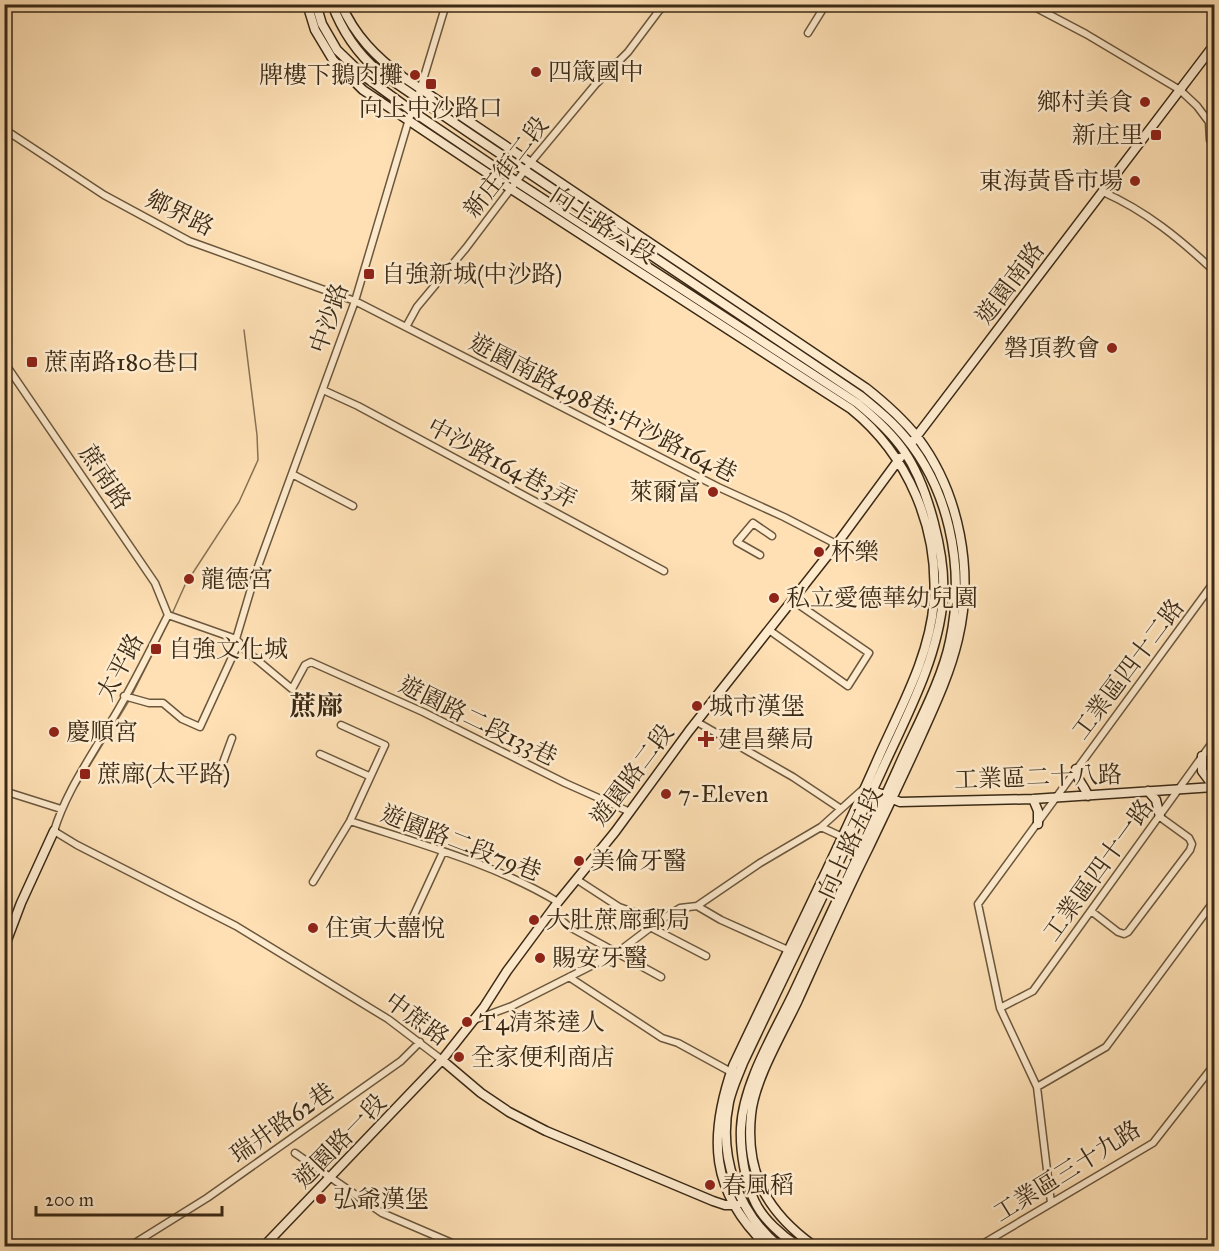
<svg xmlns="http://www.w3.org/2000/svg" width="1219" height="1251" font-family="'IM FELL Great Primer','Noto Serif TC',serif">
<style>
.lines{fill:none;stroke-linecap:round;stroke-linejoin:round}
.stream{stroke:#877254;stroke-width:1.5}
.street-casing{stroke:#6b573d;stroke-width:9}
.secondary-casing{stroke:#3a2915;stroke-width:11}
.street{stroke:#feebce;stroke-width:6}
.secondary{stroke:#feebce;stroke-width:8}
.poi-dot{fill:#8f2418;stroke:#feebce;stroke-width:2}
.labels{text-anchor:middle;stroke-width:5;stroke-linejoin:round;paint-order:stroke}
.poi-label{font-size:24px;fill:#3a2915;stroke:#feebce;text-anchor:start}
.street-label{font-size:24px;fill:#3a2915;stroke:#feebce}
.quarter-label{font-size:27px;font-weight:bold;fill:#3a2915;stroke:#feebce}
</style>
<rect width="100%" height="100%" fill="#fee0b4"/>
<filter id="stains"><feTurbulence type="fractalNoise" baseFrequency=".00333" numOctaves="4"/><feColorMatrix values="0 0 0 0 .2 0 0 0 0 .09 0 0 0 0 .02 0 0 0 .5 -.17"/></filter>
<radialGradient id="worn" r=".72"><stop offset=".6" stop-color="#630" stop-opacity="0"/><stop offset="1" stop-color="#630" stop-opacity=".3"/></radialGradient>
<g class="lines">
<path class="stream" d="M172,614L185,585L239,502L258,460L257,435L244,330
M132,695L170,619
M78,785L130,699
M4,795L11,796"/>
<g class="street-casing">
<path id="street" d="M649,4L660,10
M1029,4L1086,34L1180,90L1197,106L1209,122L1210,140L1214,145
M808,33L826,4
M4,129L104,195L189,241L355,301L718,487L784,517L836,544
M1103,192C1146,211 1180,239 1214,271
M406,327L417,307L466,248L531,162L595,85L628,52L664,4
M4,362L155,583L168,615
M323,390L358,406L664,571
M292,474L353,506
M760,555L737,542L753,523L772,536
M168,615C149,652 131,690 109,725C89,760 66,792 54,831L77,845L236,926L388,1019L442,1060
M168,615L236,639L245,650L292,689L305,665L311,662L423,712L565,783L630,812
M769,630L848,686L869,653L792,600
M236,639L256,572L355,301L409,119L420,90L446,4
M124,696L149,703H163L182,719L200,727L239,642
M697,722L793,777L841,809
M320,754L369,776
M221,768L232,738
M4,791L61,809
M350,821C420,844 495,864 558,902
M821,827L864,847
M576,879L619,907L659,921
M313,882L350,821L385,745L341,725
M697,906L721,920L788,950
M1091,911L1118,932L1124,934L1128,932L1190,850L1192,844L1189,838L1160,817
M552,912L568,926L661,977
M652,928L706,956
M407,930L443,852
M569,977L662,1038L678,1043L731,1072
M1000,1008L1033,991L1214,740
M474,1020L512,1006L587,968L618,952L659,921L680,908L697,906L760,863L821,827L861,791
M1037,1087L1106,1047L1214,901
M295,1153L382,1213L459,1246
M1051,1203L1037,1087L1000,1008L978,904L1214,582
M130,1246L207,1198L401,1061L420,1042
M979,1246L1153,1143L1214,1065"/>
</g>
<g class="secondary-casing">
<path id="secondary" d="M307,4L315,30L333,60L363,90L511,189L851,409C908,455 939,528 934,601C930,655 902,705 880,754C834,859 782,962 733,1066C708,1137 710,1192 767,1246
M316,4L322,24L337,50L364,76L412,111L517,182L857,403C874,417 891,432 904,451C928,486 946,556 943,598C938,659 906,717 881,772C836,870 789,966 743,1063C738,1076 732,1088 729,1102C718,1155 737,1212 779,1246
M332,4C342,31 357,53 378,71L472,135L861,396C873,406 886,416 897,428C949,483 966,567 950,641C942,681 915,729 898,768C864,843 829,917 794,992C775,1032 743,1083 741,1128C740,1150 745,1183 755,1202C763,1219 782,1236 798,1246
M341,4C355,36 376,57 403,77L866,388C885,403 903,419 918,438C960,494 974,572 958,639C950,673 936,703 922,734C905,772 887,809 869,847C844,897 821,949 798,1000C783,1032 754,1080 751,1115C745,1174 768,1213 814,1246
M913,441L1214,45
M1202,756V771L1214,787
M1076,769C1076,780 1085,786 1088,796
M867,788L900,802L1033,799L1214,787
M1148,791L1156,800L1160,817
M1033,799L1038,811V824
M4,948L21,903L54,831
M442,1060L481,1093L509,1112L546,1131L713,1201L725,1205H737
M264,1246L442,1060L484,1007L507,971L558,902L615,832L689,731L839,541L900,458"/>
</g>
<use href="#street" class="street"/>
<use href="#secondary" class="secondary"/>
</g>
<g class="poi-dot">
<circle cx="536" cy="72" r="6"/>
<circle cx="415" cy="75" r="6"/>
<rect x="425" y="78" width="12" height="12" rx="3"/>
<circle cx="1145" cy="102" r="6"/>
<rect x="1150" y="129" width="12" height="12" rx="3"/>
<circle cx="1135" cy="181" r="6"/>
<rect x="363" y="268" width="12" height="12" rx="3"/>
<circle cx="1112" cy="348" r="6"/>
<rect x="26" y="356" width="12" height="12" rx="3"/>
<circle cx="713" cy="492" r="6"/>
<circle cx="819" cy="552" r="6"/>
<circle cx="189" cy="579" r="6"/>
<circle cx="774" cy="598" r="6"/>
<rect x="150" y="643" width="12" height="12" rx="3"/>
<circle cx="697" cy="706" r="6"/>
<circle cx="54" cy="732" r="6"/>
<path d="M703 730h6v6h6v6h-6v6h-6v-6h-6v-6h6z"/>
<rect x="79" y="768" width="12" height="12" rx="3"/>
<circle cx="666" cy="794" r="6"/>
<circle cx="579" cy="861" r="6"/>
<circle cx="534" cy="920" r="6"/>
<circle cx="313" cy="928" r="6"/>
<circle cx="540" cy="958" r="6"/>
<circle cx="467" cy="1022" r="6"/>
<circle cx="459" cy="1057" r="6"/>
<circle cx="710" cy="1185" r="6"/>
<circle cx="321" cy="1199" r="6"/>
</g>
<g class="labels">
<g class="poi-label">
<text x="548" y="80">四箴國中</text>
<text x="403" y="83" text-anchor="end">牌樓下鵝肉攤</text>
<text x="1133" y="110" text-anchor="end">鄉村美食</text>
<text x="431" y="116" text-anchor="middle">向上中沙路口</text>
<text x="1144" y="143" text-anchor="end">新庄里</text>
<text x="1123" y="189" text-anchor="end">東海黃昏市場</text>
<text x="381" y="282">自強新城(中沙路)</text>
<text x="1100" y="356" text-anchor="end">磐頂教會</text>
<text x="44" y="370">蔗南路180巷口</text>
<text x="701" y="500" text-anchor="end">萊爾富</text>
<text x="831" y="560">杯樂</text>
<text x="201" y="587">龍德宮</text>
<text x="786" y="606">私立愛德華幼兒園</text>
<text x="168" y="657">自強文化城</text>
<text x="709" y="714">城市漢堡</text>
<text x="66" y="740">慶順宮</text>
<text x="718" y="747">建昌藥局</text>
<text x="97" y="782">蔗廍(太平路)</text>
<text x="678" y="802">7-Eleven</text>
<text x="591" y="869">美倫牙醫</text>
<text x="546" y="928">大肚蔗廍郵局</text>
<text x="325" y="936">住寅大囍悅</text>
<text x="552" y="966">賜安牙醫</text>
<text x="479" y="1030">T4清茶達人</text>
<text x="471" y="1065">全家便利商店</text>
<text x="722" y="1193">春風稻</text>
<text x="333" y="1207">弘爺漢堡</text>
</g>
<g class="street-label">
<text transform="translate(506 167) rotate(-52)" y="8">新庄街二段</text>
<text transform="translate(180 213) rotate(26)" y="8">鄉界路</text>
<text transform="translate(603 225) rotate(33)" y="8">向上路六段</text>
<text transform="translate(1010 283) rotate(-53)" y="8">遊園南路</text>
<text transform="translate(329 318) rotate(-71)" y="8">中沙路</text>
<text transform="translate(603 408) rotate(27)" y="8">遊園南路498巷;中沙路164巷</text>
<text transform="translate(502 463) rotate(28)" y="8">中沙路164巷3弄</text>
<text transform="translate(105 477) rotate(56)" y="8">蔗南路</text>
<text transform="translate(120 667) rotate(-62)" y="8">太平路</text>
<text transform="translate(1128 669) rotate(-53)" y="8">工業區四十二路</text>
<text transform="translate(478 721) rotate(26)" y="8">遊園路二段133巷</text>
<text transform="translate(632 775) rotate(-53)" y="8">遊園路二段</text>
<text transform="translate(1038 777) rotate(-2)" y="8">工業區二十八路</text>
<text transform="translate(461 843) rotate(21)" y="8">遊園路二段79巷</text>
<text transform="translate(850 843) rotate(-65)" y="8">向上路五段</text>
<text transform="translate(1098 870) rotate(-54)" y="8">工業區四十一路</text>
<text transform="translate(417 1019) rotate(36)" y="8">中蔗路</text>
<text transform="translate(282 1123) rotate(-35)" y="8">瑞井路62巷</text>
<text transform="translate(340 1141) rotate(-46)" y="8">遊園路一段</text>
<text transform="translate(1067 1171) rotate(-32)" y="8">工業區三十九路</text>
</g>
<g class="quarter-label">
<text x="316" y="715">蔗廍</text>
</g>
</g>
<rect width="1219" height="1251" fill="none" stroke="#fee0b4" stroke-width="24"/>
<rect x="6" y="6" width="1207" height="1239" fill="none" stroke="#3a2915" stroke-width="3"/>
<rect x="12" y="12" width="1195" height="1227" fill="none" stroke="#3a2915" stroke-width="1.5"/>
<path d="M36 1206v9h186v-9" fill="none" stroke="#3a2915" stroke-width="3"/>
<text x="45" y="1206" font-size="18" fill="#3a2915" stroke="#feebce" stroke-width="4.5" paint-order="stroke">200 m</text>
<rect width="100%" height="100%" filter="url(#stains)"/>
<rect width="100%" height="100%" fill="url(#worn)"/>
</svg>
